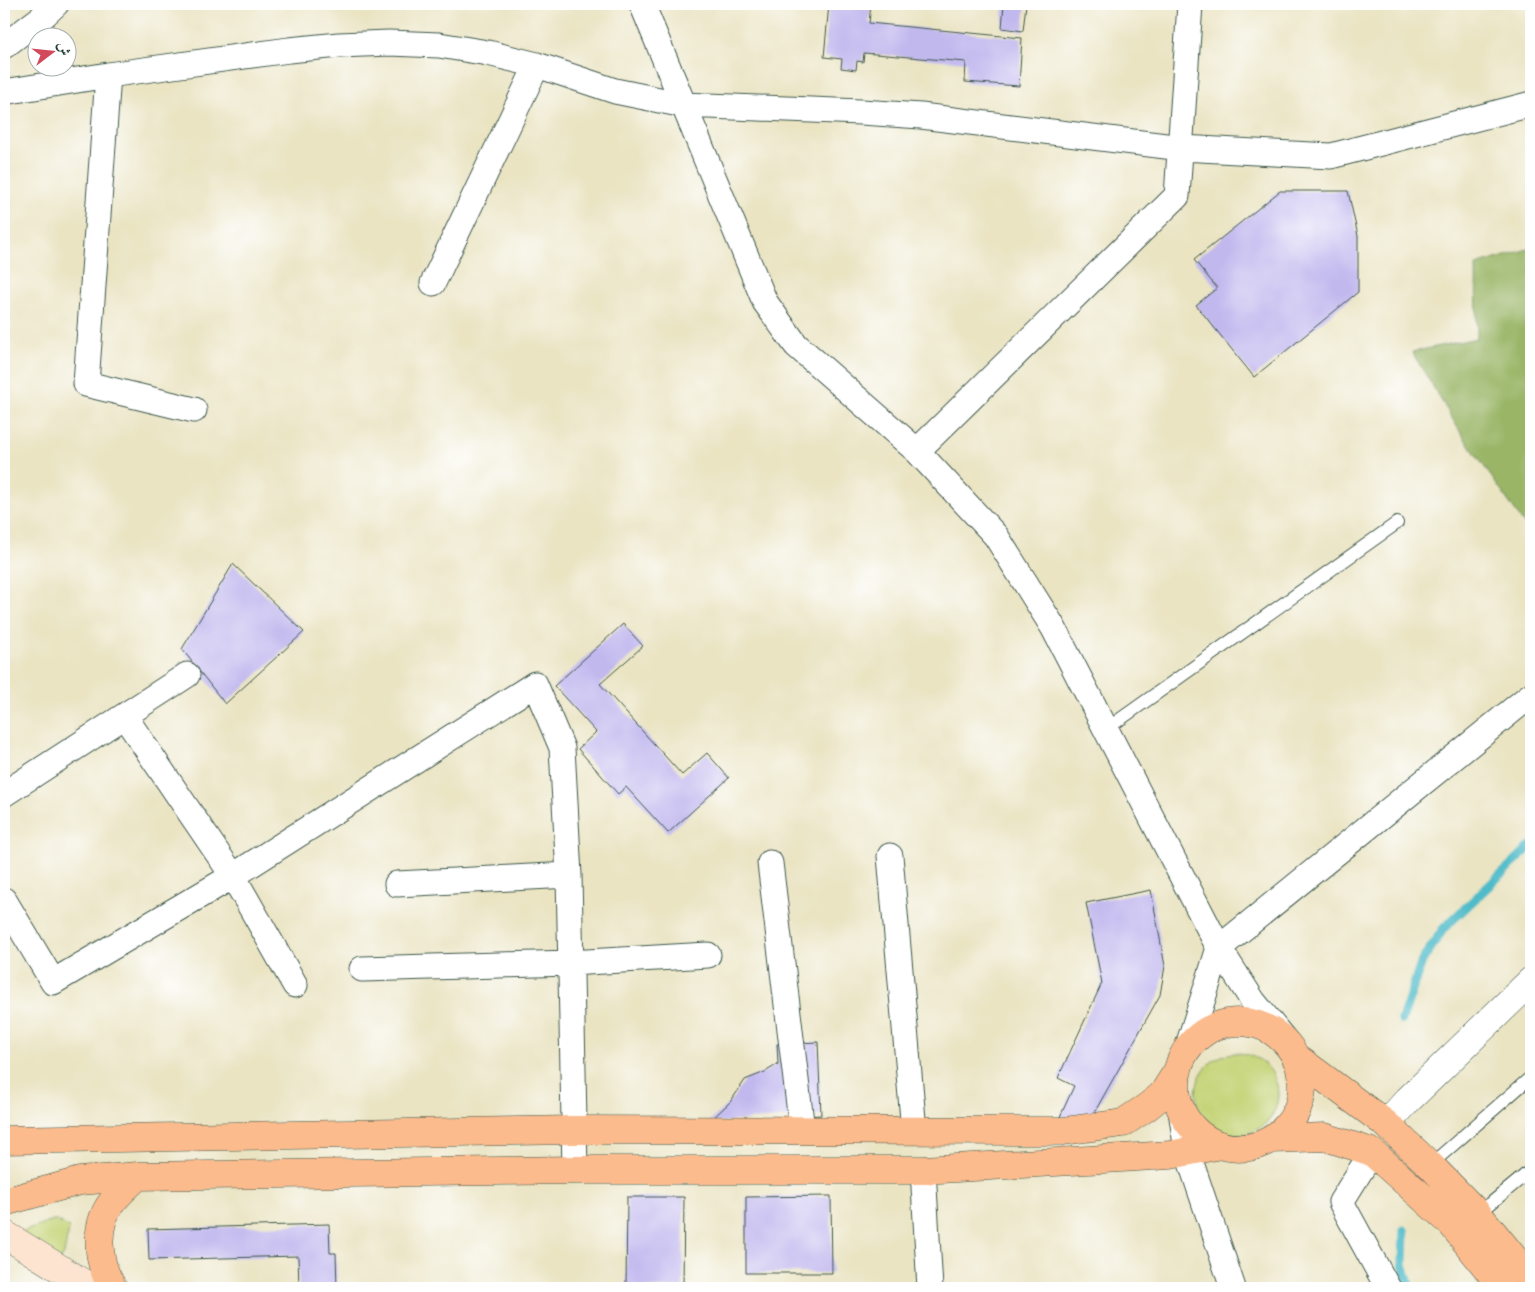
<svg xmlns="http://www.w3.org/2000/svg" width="1535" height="1292" font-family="'Gentium Book Plus',Amiri,serif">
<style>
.green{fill:#c3d375;stroke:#718854}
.forest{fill:#9ab566;stroke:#5c794d}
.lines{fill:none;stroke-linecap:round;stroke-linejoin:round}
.stream{stroke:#4fbbc9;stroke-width:9}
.building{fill:#c1b8ee}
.service-casing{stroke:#3d5649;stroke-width:14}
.minor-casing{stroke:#3d5649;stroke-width:27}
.tertiary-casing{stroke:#3d5649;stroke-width:29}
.secondary-casing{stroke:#3d5649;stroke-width:29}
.primary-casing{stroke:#3d5649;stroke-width:29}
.service{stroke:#fff;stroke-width:12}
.minor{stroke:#fff;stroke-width:25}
.tertiary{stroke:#fff;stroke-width:28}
.secondary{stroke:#fde4d1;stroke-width:28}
.primary{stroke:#fbbb8d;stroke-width:28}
</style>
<rect width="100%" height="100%" fill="#fff"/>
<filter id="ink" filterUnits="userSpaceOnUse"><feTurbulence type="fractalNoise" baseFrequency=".02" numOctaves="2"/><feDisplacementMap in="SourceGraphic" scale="10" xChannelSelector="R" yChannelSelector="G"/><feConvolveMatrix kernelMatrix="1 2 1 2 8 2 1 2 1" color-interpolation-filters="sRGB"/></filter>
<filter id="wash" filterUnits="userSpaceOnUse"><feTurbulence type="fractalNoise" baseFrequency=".0096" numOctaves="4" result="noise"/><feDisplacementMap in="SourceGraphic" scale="20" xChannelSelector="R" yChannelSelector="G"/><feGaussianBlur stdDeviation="1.12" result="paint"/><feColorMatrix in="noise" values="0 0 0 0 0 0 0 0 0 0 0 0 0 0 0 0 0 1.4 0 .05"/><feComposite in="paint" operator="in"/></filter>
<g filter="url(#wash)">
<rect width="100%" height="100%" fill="#eae4c3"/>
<path class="green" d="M1196 1094a41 41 0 1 1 82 0a41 41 0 1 1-82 0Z
M55,1220L69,1228L64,1254L60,1261L14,1235Z"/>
<path class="forest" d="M1531,248V534L1461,433L1412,352L1477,338L1476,265Z"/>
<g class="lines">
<path class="stream" d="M1402,1020L1422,961L1444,928L1531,846
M1404,1230L1403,1264L1410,1288"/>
</g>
<g id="blocks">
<path class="building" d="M829,4H871L869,23L1022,38L1019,86L965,82L966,62L864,53L863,62L857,61L856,70L841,68L842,59L824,57Z
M1004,4H1026L1023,31L1002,28Z
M1280,191H1348L1358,236V292L1254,377L1196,305L1217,288L1194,260Z
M233,564L304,632L225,704L182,649Z
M623,624L643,646L600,684L682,775L707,753L729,778L668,833L626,787L618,794L578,749L596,732L554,686Z
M1151,890L1165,966L1160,995L1093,1115L1059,1119L1074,1086L1058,1078L1102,983L1086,903Z
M818,1042L821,1115L708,1123L731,1101L745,1080L765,1072L778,1064L777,1044Z
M831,1196L832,1273H746V1197Z
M627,1197H684L683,1288H626Z
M329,1224L330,1253H336L337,1288H299L298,1256L149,1260L148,1229Z"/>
</g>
</g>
<g filter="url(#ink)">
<use href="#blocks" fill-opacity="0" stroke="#3d5649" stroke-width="1"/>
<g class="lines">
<g class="service-casing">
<path id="service" d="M1105,730L1397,523
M1430,1165L1531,1077
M1478,1214L1531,1170"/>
</g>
<g class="minor-casing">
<path id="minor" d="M642,4L765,302L796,345L917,451L996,536L1053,627L1219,948L1253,1001L1287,1043
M4,46L41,18L56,4
M108,75L86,384L194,410
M4,92L108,75L289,50L339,45L389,43L439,45L488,53L537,65L615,91L684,105L861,112L921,116L1182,148L1331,156L1531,104
M433,283L537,65
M917,451L1177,196L1190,4
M125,717L233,876L295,985
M4,794L187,675
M890,856L914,1131
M770,863L802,1130
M397,884L569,875
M4,900L53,982L233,876L535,684L562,748L569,875L575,1170
M362,969L570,963L708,955
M1187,1049L1219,948L1531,695
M1180,1104L1187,1151L1233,1288
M1372,1152L1341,1202L1388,1288
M923,1170L930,1288"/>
</g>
<g class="tertiary-casing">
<path id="tertiary" d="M1386,1124L1408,1100L1531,981"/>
</g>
<g class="secondary-casing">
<path id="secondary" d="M4,1234L91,1288"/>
</g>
<g class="primary-casing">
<path id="primary" d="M1176 1085a63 63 0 1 1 126 0a63 63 0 1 1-126 0Z
M1297,1058L1386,1124L1430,1165L1478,1214L1531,1279
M1272,1139L1325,1137L1372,1152L1450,1222L1503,1288
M4,1140L573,1130L1064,1131L1123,1123L1147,1107L1162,1095L1178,1070
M4,1202L80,1181L138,1176L575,1170H923L1170,1155L1221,1145
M113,1288C97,1263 93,1225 113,1201C120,1192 129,1184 138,1176"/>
</g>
<use href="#service" class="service"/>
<use href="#minor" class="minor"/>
<use href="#tertiary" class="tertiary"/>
<use href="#secondary" class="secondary"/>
<use href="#primary" class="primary"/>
</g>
</g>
<rect width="1535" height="1292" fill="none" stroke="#fff" stroke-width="20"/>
<g transform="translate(52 52) rotate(74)"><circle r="24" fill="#ffffff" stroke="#a5b1ae"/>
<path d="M0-4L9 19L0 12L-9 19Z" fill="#d1495b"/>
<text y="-8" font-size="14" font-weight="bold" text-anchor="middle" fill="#1f3d34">ش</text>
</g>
</svg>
